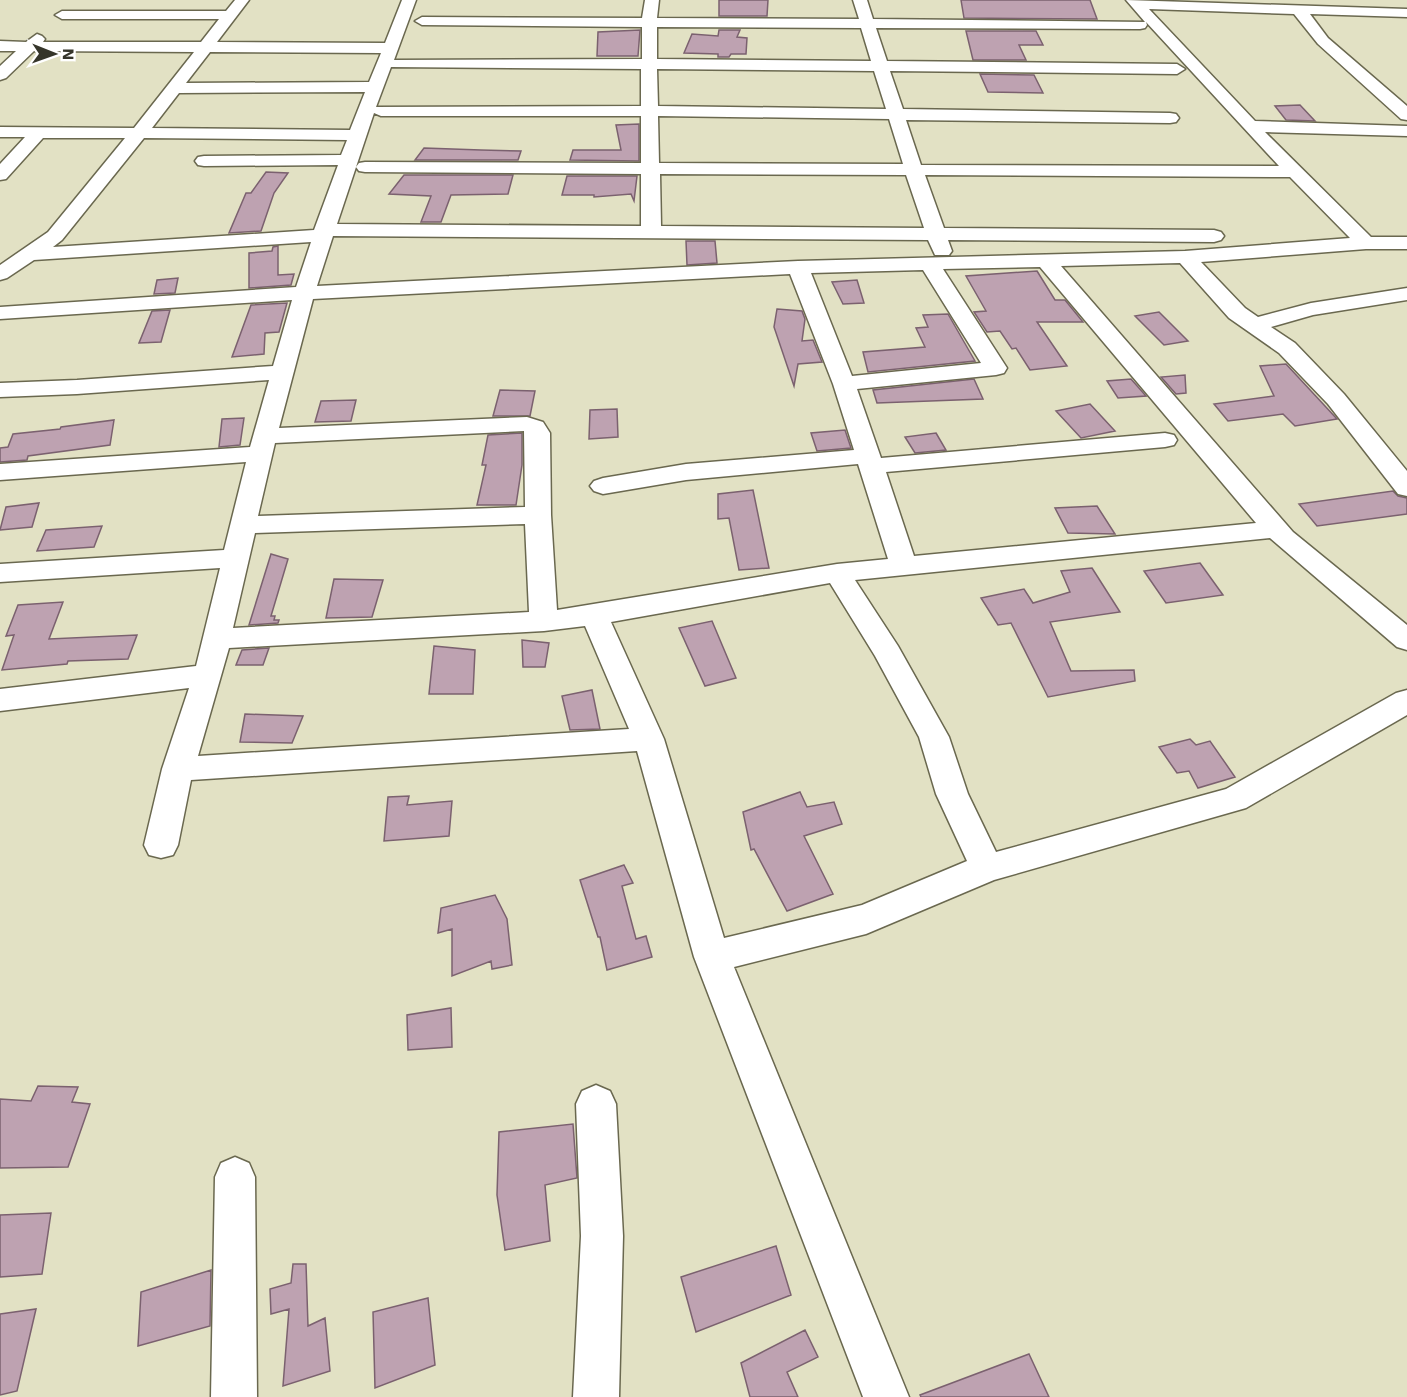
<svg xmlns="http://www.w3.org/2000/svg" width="1407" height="1397" font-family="'Work Sans',sans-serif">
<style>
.building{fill:#bea2b1;stroke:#7b616f;stroke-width:1.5}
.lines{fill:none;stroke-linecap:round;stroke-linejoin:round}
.minor-casing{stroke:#6a684f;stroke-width:3}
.minor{fill:#fff;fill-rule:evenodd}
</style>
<rect width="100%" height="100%" fill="#e2e1c4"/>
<path class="building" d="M719,0H768L767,16H719Z
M961,0H1090L1097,19L964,18Z
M640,30L638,56H597L598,32Z
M719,30H740L737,37L747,38L746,54H731L729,57H718V54L684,53L692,34L718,36Z
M966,31H1036L1043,45H1019L1026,60H973Z
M980,74L1034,75L1043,93L988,92Z
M1300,105L1315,121L1286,120L1275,106Z
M639,124V161L570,160L573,150H621L616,125Z
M424,148L481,150L521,151L518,160H415Z
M266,172L288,173L274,193L261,231L229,233L246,193H251Z
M404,175H513L508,194L451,195L441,222H421L431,196L389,194Z
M567,176H637L634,201L631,194L594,197V195H562Z
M686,241H715L717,263L687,265Z
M278,246V275L294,274L291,285L249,288V253L272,251L273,247Z
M1037,271L1055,300H1065L1083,322H1037L1067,366L1030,370L1016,348L1012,349L1000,331L987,332L974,312L986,311L966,276Z
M178,278L175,293L154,294L157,280Z
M857,280L864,303L843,304L832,282Z
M287,303L279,332L265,333L264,354L232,357L251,305Z
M777,309L802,311L805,319L802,341L813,340L822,362L798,364L794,386L774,327Z
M170,310L161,342L139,343L152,311Z
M1159,312L1188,341L1164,345L1135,316Z
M948,314L975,361L868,372L863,352L925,347L916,328L928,327L923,315Z
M1286,364L1337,419L1295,426L1283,414L1228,421L1214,404L1274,396L1260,366Z
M1185,375L1186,393L1176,394L1161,377Z
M974,379L983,399L877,403L873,390Z
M1131,379L1146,396L1118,398L1107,381Z
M500,390L535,391L530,416H493Z
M356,400L351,421L315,422L321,401Z
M1090,404L1115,431L1081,438L1056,411Z
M617,409L618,437L589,439L590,410Z
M244,418L240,445L219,447L222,419Z
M114,420L110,445L28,456L27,460L0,462V448L8,447L13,434L60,429L61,427Z
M845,430L851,448L817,451L811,433Z
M522,433V465L516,505H477L486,465H482L488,435Z
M936,433L946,450L915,453L905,437Z
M753,490L769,568L739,570L729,518L718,519V494Z
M1393,491L1398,496L1407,498V514L1317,526L1299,504Z
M39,503L32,527L0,530L6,507Z
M1097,506L1115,534L1068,533L1055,508Z
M102,526L94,547L37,551L46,530Z
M271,554L288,559L271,616H275L274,620H279L278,623L249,625Z
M1200,563L1223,595L1166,603L1144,571Z
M1092,568L1120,612L1050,622L1071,671L1134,670L1135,681L1048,697L1011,623L998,625L981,598L1024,589L1033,603L1070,592L1061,571Z
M334,579L383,580L372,617L326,618Z
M63,602L49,639L137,635L128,659L68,661L67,664L2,670L14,635L6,636L18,605Z
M712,621L736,678L705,686L679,628Z
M522,640L549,643L545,667H523Z
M434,646L475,650L473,694H429Z
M269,648L263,665H236L242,650Z
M592,690L600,729L570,730L562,696Z
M245,714L303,716L292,743L240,742Z
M1190,739L1196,745L1210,741L1235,777L1198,788L1189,771L1177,773L1159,747Z
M800,792L807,807L834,802L842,824L804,836L833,894L787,911L754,849L751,850L743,812Z
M409,796L407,805L452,801L449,836L384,841L388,797Z
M624,865L633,883L622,886L636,939L646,936L652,957L607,970L600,937H598L580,880Z
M495,895L507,919L512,965L492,969L491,961L452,976V929L438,933L441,908Z
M451,1008L452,1047L408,1050L407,1015Z
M38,1086L78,1087L72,1102L90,1104L68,1167L0,1168V1099L31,1101Z
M573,1124L577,1178L545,1185L550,1241L505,1250L497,1195L499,1132Z
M51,1213L42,1274L0,1277V1215Z
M776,1246L791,1295L696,1332L681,1277Z
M293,1264H306L308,1326L325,1318L330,1371L283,1386L289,1309L271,1314L270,1289L291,1283Z
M211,1270L210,1326L138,1346L141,1292Z
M428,1298L435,1365L375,1388L373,1312Z
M36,1309L17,1391L0,1395V1314Z
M805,1330L818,1357L787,1372L798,1397H750L741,1363Z
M1029,1354L1049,1397H921L920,1395Z"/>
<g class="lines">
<g class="minor-casing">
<path id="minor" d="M235,0H249L217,42L385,43L402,0H416L394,60L642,59V27L422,25L415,21L422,17L642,18L645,0H659L657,18L859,19L853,0H867L873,19L1145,22L1126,0L1407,9V17L1310,14L1328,38L1407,106V120L1401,119L1318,44L1294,14L1149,9L1255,121L1407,126V136L1265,132L1371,237H1407V249H1366L1201,262L1245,308L1258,317L1311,303L1407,288V300L1313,315L1271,327L1295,343L1344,394L1407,471V496L1398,494L1328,404L1279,353L1229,318L1180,263L1061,266L1293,532L1407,625V650L1397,647L1270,538L855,580L898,646L949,737L968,794L996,852L1226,789L1396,693L1407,690V715L1246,808L994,880L866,934L734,967L909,1397H863L694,957L637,751L191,780L178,845L173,855L161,858L149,855L144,845L162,769L189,688L0,711V689L196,666L220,568L0,582V564L224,550L246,462L0,480V464L250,447L269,380L77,394L0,397V383L77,380L273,366L292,300L0,319V307L296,287L311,242L34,260L7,278L0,280V265L48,232L125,138H43L6,179L0,180V164L25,137H0V127L134,128L194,52L34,51L6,78L0,80V66L16,51H0V41L26,42L37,34L42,36L45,39L43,42H201L219,19H62L55,15L62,11H226ZM1146,22L1279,166L921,165L906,120L1170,123L1176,122L1179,118L1176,114L1170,113L903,109L890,71L1177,74L1185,69L1177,64L887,61L876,28L1140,29L1145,28L1147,25ZM657,27L861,28L871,61L657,59ZM210,52L381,53L369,82L186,83ZM391,67L641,69V106L376,107ZM657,69L874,71L886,109L658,106ZM365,92L350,130L152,128L179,93ZM374,113L381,116H641V163L365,162L359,163L356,167L359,171L365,172L641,174V226L337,224ZM658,116L889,119L903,164L659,163ZM144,138L347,140L341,155L204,156L198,157L195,161L198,165L204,166L338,165L314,230L53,247L62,240ZM660,174L906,175L924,228L661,226ZM925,175L1290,177L1350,238L1185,251L798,261L317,286L333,236L928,240L935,255H949L952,251L948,240L1214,242L1221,240L1224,236L1221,232L1214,230L944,228ZM1040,267L1256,523L914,556L886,472L1165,447L1174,445L1177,440L1174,435L1165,433L881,458L857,389L996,375L1004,373L1007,368L943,269ZM923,270L981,363L852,376L811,273ZM790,274L833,384L854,450L686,464L603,478L594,481L590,486L594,491L603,494L686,480L858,464L888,559L837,564L557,610L551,515L550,433L543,422L527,417L279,428L313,299ZM524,431L525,507L258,516L275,443ZM525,524L529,612L233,628L255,533ZM830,583L875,656L919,737L936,794L967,861L862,905L724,938L664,739L611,622ZM585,626L629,729L198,756L229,648L544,631Z
M596,1085L610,1091L616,1104L623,1236L619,1397H573L581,1236L576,1104L582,1091Z
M235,1157L249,1163L255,1177L257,1397H211L215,1177L221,1163Z"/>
</g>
<use href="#minor" class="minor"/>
</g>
<g transform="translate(54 54) rotate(91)" stroke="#ffffff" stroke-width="4.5" paint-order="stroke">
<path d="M0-4.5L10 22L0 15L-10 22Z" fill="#35352a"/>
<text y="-9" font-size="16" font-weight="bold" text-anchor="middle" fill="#35352a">N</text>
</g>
</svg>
